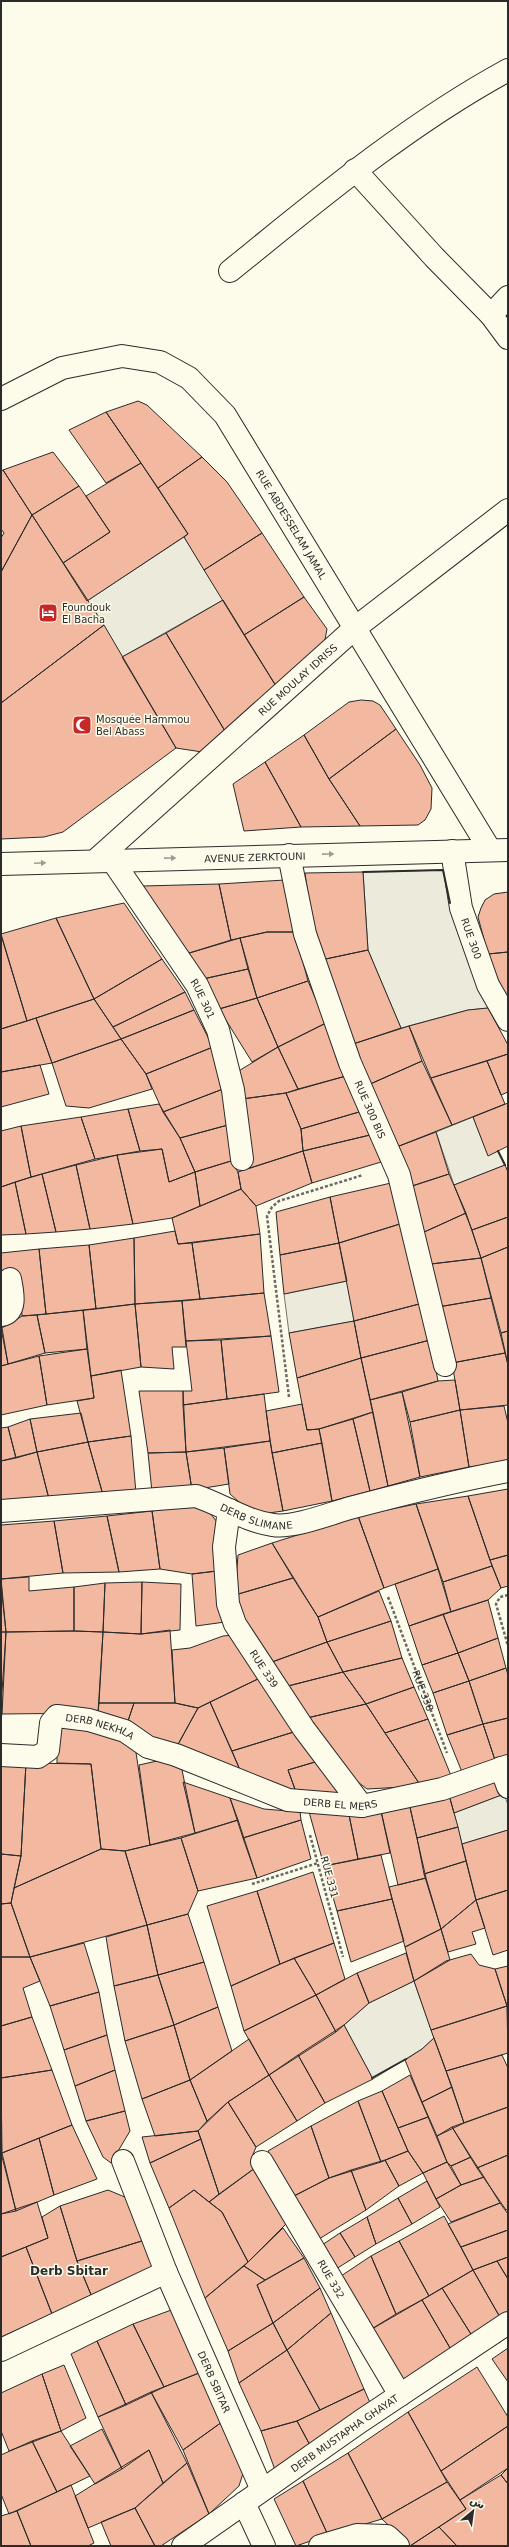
<svg xmlns="http://www.w3.org/2000/svg" width="509" height="2547" font-family="'DejaVu Sans',Cairo,sans-serif">
<style>
.green{fill:#ecebdb;stroke:#74746e}
.building{fill:#f2b8a0;stroke:#2b2b2b}
.lines{fill:none;stroke-linecap:round;stroke-linejoin:round}
.minor-casing{stroke:#2b2b2b;stroke-width:24}
.path{stroke:#6a6964;stroke-width:2.5;stroke-dasharray:3 2;stroke-linecap:butt}
.minor{stroke:#fdfbea;stroke-width:22}
.wall{stroke:#2b2b2b;stroke-width:2}
.oneway{fill:#9e9d94}
.labels{text-anchor:middle;stroke-width:3;stroke-linejoin:round;paint-order:stroke}
.street-label{font-size:10px;fill:#2b2b2b;stroke:#fdfbea}
.poi-label{font-size:10px;fill:#2b2b2b;stroke:#fdfbea;text-anchor:start}
.quarter-label{font-size:12px;font-weight:bold;fill:#2b2b2b;stroke:#fdfbea}
</style>
<rect width="100%" height="100%" fill="#fdfbea"/>
<path class="green" d="M184,537L223,600L122,657L87,601Z
M443,870L452,913L488,1008L468,1010L401,1028L368,950L363,872Z
M473,1117L488,1155L498,1151L505,1165L454,1185L436,1132Z
M347,1281L354,1321L289,1333L284,1294Z
M504,1794L508,1805V1830L462,1844L454,1813Z
M414,1981L434,2038L422,2049L373,2079L344,2025L369,2003Z"/>
<path class="building" d="M138,401L147,405L202,457L158,488L106,412Z
M106,412L141,463L106,483L69,430Z
M53,452L79,486L32,515L3,470Z
M202,457L227,482L262,533L204,570L184,537L188,534L158,488Z
M141,463L188,534L87,601L63,563L110,532L86,496Z
M3,470L32,515L1,572V538L4,533L1,529V471Z
M79,486L110,532L63,563L32,515Z
M32,515L104,625L1,703V572Z
M262,533L304,597L244,635L204,570Z
M304,597L327,629L324,645L276,686L244,635Z
M223,600L276,686L225,731L166,633Z
M104,625L176,748L63,832L44,837L1,839V703Z
M166,633L225,731L202,752L176,748L122,657Z
M361,700L373,701L380,705L396,729L329,779L304,735L349,702Z
M396,729L420,765L432,788L431,809L425,820L418,825L360,826L329,779Z
M304,735L329,779L360,826L301,827L265,762Z
M265,762L301,827L244,831L233,784Z
M363,872L368,950L321,960L312,924L305,873Z
M285,880L295,932H267L231,940L219,884Z
M219,884L231,940L186,954L143,886Z
M508,892V952L488,954L478,917L481,908L485,900L494,894Z
M124,903L162,959L94,999L56,918Z
M56,918L94,999L27,1021L1,934Z
M267,932H295L308,981L257,998L240,938Z
M1,935L27,1021L1,1029Z
M240,938L248,969L203,979L186,954Z
M368,950L401,1028L350,1045L321,960Z
M508,952V1005L488,954Z
M162,959L185,992L113,1027L94,999Z
M248,969L257,998L219,1009L203,979Z
M308,981L326,1023L278,1047L257,998Z
M185,992L194,1010L121,1039L113,1027Z
M257,998L278,1047L252,1062L219,1009Z
M94,999L121,1039L52,1063L36,1018Z
M488,1008L508,1045V1054L431,1078L409,1026L468,1010Z
M194,1010L213,1047L146,1074L121,1039Z
M36,1018L52,1063L1,1072V1029Z
M326,1023L346,1076L298,1089L278,1047Z
M409,1026L422,1061L368,1085L350,1045Z
M121,1039L146,1074L152,1089L89,1108L66,1106L52,1063Z
M213,1047L223,1089L163,1112L146,1074Z
M278,1047L298,1089L286,1093L242,1099L237,1072Z
M508,1054V1092L501,1095L487,1061Z
M422,1061L452,1125L394,1148L368,1085Z
M487,1061L505,1104L452,1125L431,1078Z
M40,1065L49,1094L1,1107V1072Z
M346,1076L359,1112L301,1129L286,1093Z
M223,1089L228,1125L180,1138L163,1112Z
M286,1093L301,1129L303,1151L250,1168L242,1099Z
M508,1103V1146L488,1156L473,1117Z
M159,1104L180,1138L195,1172L169,1182L162,1149L140,1151L128,1109Z
M128,1109L140,1151L95,1159L81,1117Z
M359,1112L370,1135L303,1151L301,1129Z
M81,1117L95,1159L31,1177L21,1126Z
M228,1125L231,1161L195,1172L180,1138Z
M21,1126L31,1177L1,1187V1131Z
M436,1132L449,1174L409,1187L394,1148Z
M370,1135L381,1162L312,1183L303,1151Z
M162,1149L169,1182L195,1172L200,1206L172,1218L133,1224L117,1155Z
M303,1151L312,1183L256,1206L241,1189L238,1172Z
M117,1155L133,1224L90,1229L76,1165Z
M231,1161L238,1172L241,1189L200,1206L195,1172Z
M76,1165L90,1229L56,1232L42,1174Z
M505,1165L508,1172V1217L472,1230L454,1185Z
M42,1174L56,1232L26,1234L15,1182Z
M449,1174L466,1213L422,1233L409,1187Z
M15,1182L26,1234L1,1235V1187Z
M391,1183L403,1223L339,1243L330,1197Z
M241,1189L256,1206L260,1234L178,1244L172,1218Z
M330,1197L339,1243L280,1255L276,1212Z
M466,1213L481,1258L431,1264L422,1233Z
M508,1217V1247L481,1258L472,1230Z
M403,1223L423,1303L354,1321L339,1243Z
M175,1231L178,1244L192,1243L200,1299L135,1304L134,1238Z
M260,1234L264,1293L200,1299L192,1243Z
M134,1238L135,1304L96,1309L89,1245Z
M339,1243L347,1281L284,1294L280,1255Z
M89,1245L96,1309L46,1314L39,1249Z
M508,1247V1331L501,1333L481,1258Z
M39,1249L46,1314L22,1316L18,1272L1,1273V1253Z
M481,1258L491,1298L438,1307L431,1264Z
M264,1293L271,1336L186,1341L182,1301Z
M491,1298L505,1353L452,1363L438,1307Z
M182,1301L186,1347H172L174,1369L141,1367L135,1304Z
M423,1303L430,1340L361,1358L354,1321Z
M135,1304L141,1367L91,1376L83,1310Z
M83,1310L87,1349L45,1353L37,1315Z
M37,1315L45,1353L8,1364L2,1328L22,1316Z
M354,1321L361,1358L297,1378L289,1333Z
M1,1328L8,1364L1,1366Z
M508,1331V1365L501,1333Z
M271,1336L279,1392L227,1399L221,1340Z
M221,1340L227,1399L183,1405V1391H192L186,1341Z
M430,1340L438,1381L370,1400L361,1358Z
M87,1349L94,1398L47,1405L39,1356Z
M505,1353L508,1365V1405L460,1410L452,1363Z
M39,1356L47,1405L1,1415V1366Z
M361,1358L373,1412L319,1429L307,1430L297,1378Z
M121,1370L131,1436L88,1442L77,1401L94,1398L91,1376Z
M455,1380L460,1410L410,1422L402,1392L438,1381Z
M139,1391H183L186,1452L148,1453Z
M402,1392L420,1477L388,1486L370,1400Z
M264,1394L270,1441L186,1452L183,1405Z
M302,1404L307,1430L319,1429L322,1443L272,1453L266,1411Z
M504,1406L508,1423V1462L469,1467L460,1410Z
M460,1410L469,1467L420,1477L410,1422Z
M373,1412L388,1486L370,1491L353,1419Z
M81,1413L88,1442L37,1452L30,1419Z
M30,1419L37,1452L16,1458L8,1427Z
M353,1419L370,1491L332,1501L319,1429Z
M8,1427L16,1458L1,1461V1428Z
M131,1436L136,1493L103,1495L88,1442Z
M270,1441L283,1511L254,1515L230,1494L224,1448Z
M88,1442L103,1495L49,1499L37,1452Z
M322,1443L332,1501L283,1511L272,1453Z
M224,1448L229,1484L192,1490L186,1452Z
M37,1452L49,1499L1,1503V1461Z
M186,1452L192,1490L152,1492L148,1453Z
M508,1489V1555L490,1560L468,1496Z
M468,1496L492,1566L443,1582L416,1504Z
M416,1504L438,1569L384,1588L358,1516Z
M198,1505L207,1509L217,1522V1571L192,1574L160,1569L152,1511Z
M152,1511L160,1569L119,1572L107,1516Z
M107,1516L119,1572L63,1573L54,1521Z
M358,1516L384,1588L318,1617L272,1543Z
M54,1521L63,1573L1,1579V1525Z
M272,1543L293,1578L235,1595L238,1555Z
M508,1555V1586L501,1588L490,1560Z
M492,1566L501,1588L488,1600L451,1612L443,1582Z
M438,1569L451,1612L409,1626L395,1584Z
M217,1571L225,1622L196,1626L192,1574Z
M29,1577V1591L74,1587V1631L6,1632L1,1579Z
M1,1578L2,1595L6,1632H1Z
M293,1578L318,1617L327,1642L272,1662L244,1623L235,1595Z
M142,1582L141,1634L103,1632L105,1583Z
M142,1582L181,1584L180,1630L141,1634Z
M105,1583L103,1632L74,1631V1587Z
M379,1591L391,1621L327,1642L318,1617Z
M488,1600L498,1638L458,1653L443,1614Z
M443,1614L458,1653L422,1665L409,1626Z
M391,1621L402,1658L343,1672L327,1642Z
M170,1630L175,1703H99L103,1632L141,1634Z
M74,1631L103,1632L98,1713L2,1714L6,1632Z
M1,1632H6L2,1692L1,1691Z
M234,1635L262,1677L198,1708L175,1703L172,1650L190,1648L223,1636Z
M498,1638L506,1668L469,1681L458,1653Z
M327,1642L343,1672L288,1686L272,1662Z
M458,1653L469,1681L433,1693L422,1665Z
M402,1658L414,1687L366,1704L343,1672Z
M506,1668L508,1675V1718L483,1724L469,1681Z
M343,1672L366,1704L307,1718L288,1686Z
M262,1677L297,1731L232,1751L210,1702Z
M469,1681L483,1724L447,1735L433,1693Z
M414,1687L428,1719L385,1733L366,1704Z
M1,1691L2,1692L1,1749Z
M210,1702L240,1770L176,1748L198,1708Z
M99,1703H134L127,1724L98,1713Z
M134,1703H175L198,1708L176,1748L148,1738L127,1724Z
M366,1704L385,1733L421,1786L367,1789L350,1776L307,1718Z
M508,1718V1758L496,1763L483,1724Z
M428,1719L452,1778L421,1786L385,1733Z
M483,1724L496,1763L462,1772L447,1735Z
M69,1726L113,1734L135,1746L150,1845L125,1851L101,1849L91,1764L57,1763V1741L61,1729Z
M297,1731L315,1762L288,1770L296,1792L240,1770L232,1751Z
M166,1759L182,1770L195,1833L150,1845L139,1765Z
M315,1762L345,1799L296,1792L288,1770Z
M1,1763H26L21,1856L1,1854Z
M26,1763L91,1764L101,1849L14,1888L21,1856Z
M498,1779L504,1794L454,1813L449,1795Z
M183,1782L230,1798L238,1820L195,1833Z
M449,1795L458,1827L417,1838L409,1803Z
M230,1798L264,1809L300,1812L301,1820L243,1838Z
M409,1803L426,1878L398,1885L381,1811Z
M308,1808L349,1815L358,1859L324,1866Z
M381,1811L390,1853L358,1859L349,1815Z
M238,1820L257,1878L198,1891L181,1838Z
M301,1820L311,1859L257,1878L243,1838Z
M458,1827L466,1861L424,1874L417,1838Z
M508,1830V1890L476,1900L462,1844Z
M181,1838L198,1891L188,1914L147,1925L125,1851Z
M101,1849L125,1851L147,1925L30,1957L11,1903L14,1888Z
M1,1854L21,1856L11,1903L1,1904Z
M381,1855L392,1899L337,1911L324,1866Z
M466,1861L476,1900L441,1929L424,1874Z
M313,1872L334,1943L280,1964L257,1891Z
M426,1878L441,1929L405,1947L389,1887Z
M508,1890V1950L493,1955L476,1900Z
M257,1891L280,1964L231,1986L207,1906Z
M392,1899L404,1941L351,1962L337,1911Z
M476,1900L485,1928L472,1932L476,1944L448,1952L441,1929Z
M11,1903L30,1957H1V1904Z
M188,1914L204,1962L158,1975L147,1925Z
M147,1925L158,1975L114,1986L106,1937Z
M441,1929L450,1960L414,1981L405,1947Z
M84,1943L99,1992L50,2006L30,1957Z
M334,1943L345,1979L316,1995L294,1958Z
M406,1953L414,1981L369,2003L357,1973Z
M471,1954L479,1965L495,1969L507,2006L431,2030L414,1981L446,1961Z
M1,1957H30L40,1981L23,1988L32,2017L1,2026Z
M294,1958L316,1995L244,2031L231,1986Z
M204,1962L218,2007L174,2025L158,1975Z
M508,1966V2006H507L495,1969Z
M357,1973L369,2003L336,2032L316,1995Z
M158,1975L174,2025L125,2041L114,1986Z
M99,1992L107,2035L64,2050L50,2006Z
M316,1995L336,2032L269,2075L244,2031Z
M507,2006L508,2053L446,2071L431,2030Z
M218,2007L232,2051L190,2080L174,2025Z
M32,2017L52,2070L1,2078V2026Z
M174,2025L190,2080L142,2099L125,2041Z
M344,2025L373,2079L325,2103L298,2055Z
M107,2035L115,2070L75,2086L64,2050Z
M434,2038L452,2087L422,2102L405,2060L422,2049Z
M249,2039L269,2075L228,2102L207,2121L190,2080Z
M298,2055L325,2103L297,2121L269,2075Z
M502,2055L508,2068V2107L464,2123L446,2071Z
M52,2070L72,2125L2,2153L1,2078Z
M115,2070L125,2111L86,2121L75,2086Z
M269,2075L297,2121L256,2147L228,2102Z
M410,2075L428,2117L398,2128L382,2091Z
M190,2080L207,2121L198,2131L155,2136L142,2099Z
M452,2087L464,2123L437,2136L422,2102Z
M382,2091L408,2151L381,2162L358,2101Z
M358,2101L381,2162L329,2178L311,2126Z
M228,2102L256,2147L252,2157L255,2168L219,2194L198,2131Z
M508,2107V2155L477,2168L452,2127Z
M125,2111L130,2131L111,2163L103,2157L86,2121Z
M428,2117L447,2162L423,2173L408,2151L398,2128Z
M72,2125L97,2179L54,2195L39,2138Z
M311,2126L329,2178L294,2196L268,2151Z
M452,2127L471,2157L451,2166L447,2162L437,2136Z
M198,2131L201,2139L150,2163L142,2137Z
M39,2138L54,2195L16,2211L2,2153Z
M201,2139L219,2194L209,2202L194,2190L169,2208L150,2163Z
M408,2151L423,2173L399,2186L385,2160Z
M1,2153L16,2211L1,2214Z
M508,2155V2209L506,2210L477,2168Z
M471,2157L484,2177L461,2185L451,2166Z
M385,2160L399,2186L366,2210L351,2170Z
M447,2162L461,2185L436,2199L423,2173Z
M255,2168L289,2221L248,2262L222,2212L209,2202Z
M351,2170L366,2210L319,2239L294,2196L329,2178Z
M484,2177L500,2203L451,2222L436,2199L461,2185Z
M427,2181L440,2207L412,2224L398,2198Z
M108,2190L132,2200L145,2240L77,2261L60,2206Z
M194,2190L222,2212L248,2262L205,2298L169,2208Z
M398,2198L412,2224L376,2244L367,2217Z
M37,2202L48,2238L1,2257V2214Z
M500,2203L508,2214V2230L461,2247L448,2224Z
M60,2206L77,2261L92,2297L52,2314L26,2247L48,2238L42,2217Z
M444,2216L473,2270L429,2296L399,2241Z
M367,2217L376,2244L355,2257L340,2233Z
M283,2228L304,2258L265,2280L244,2266Z
M508,2230V2257L473,2270L461,2247Z
M340,2233L355,2257L336,2269L322,2245Z
M145,2240L155,2267L92,2297L77,2261Z
M399,2241L429,2296L396,2314L371,2256Z
M26,2247L52,2314L1,2337V2257Z
M371,2256L396,2314L365,2333L338,2278Z
M508,2257V2279L497,2261Z
M304,2258L320,2288L273,2323L257,2285Z
M497,2261L508,2279V2315L501,2319L473,2270Z
M244,2266L265,2280L257,2285L273,2323L228,2351L205,2298Z
M473,2270L501,2319L474,2339L442,2288Z
M320,2288L331,2313L287,2350L273,2323Z
M442,2288L474,2339L453,2353L422,2300Z
M422,2300L453,2353L400,2387L365,2333Z
M174,2309L199,2373L164,2387L133,2324Z
M331,2313L364,2389L320,2410L287,2350Z
M273,2323L287,2350L239,2383L228,2351Z
M133,2324L164,2387L126,2405L97,2341Z
M97,2341L126,2405L98,2417L71,2354Z
M508,2348V2382L492,2359Z
M287,2350L320,2410L297,2421L261,2431L239,2383Z
M64,2365L86,2418L61,2431L42,2374Z
M477,2367L508,2417V2426L441,2471L408,2412Z
M199,2373L222,2422L183,2450L151,2392Z
M42,2374L61,2431L9,2451L1,2431V2393Z
M364,2389L371,2405L311,2447L297,2421Z
M151,2392L187,2463L163,2483L149,2450L122,2469L98,2417Z
M408,2412L447,2482L382,2519L348,2453Z
M297,2421L311,2447L275,2470L261,2431Z
M222,2422L245,2467L239,2486L209,2514L183,2450Z
M508,2426V2468L460,2500L441,2471Z
M102,2429L122,2469L95,2484L70,2446Z
M61,2431L90,2476L57,2492L32,2441Z
M32,2441L57,2492L9,2514L1,2494V2455Z
M149,2450L163,2483L135,2508L88,2528L75,2496Z
M348,2453L382,2519L328,2535L303,2481Z
M187,2463L209,2514L161,2546H155L135,2508Z
M508,2468V2484L501,2475Z
M501,2475L508,2484V2546H457L439,2527L466,2509L460,2500Z
M303,2481L328,2535L296,2546L274,2499Z
M447,2482L466,2509L410,2546L382,2519Z
M71,2485L94,2543L88,2546H31L17,2511Z
M135,2508L155,2546H111L101,2522Z
M17,2511L31,2546H1V2516Z
M439,2527L457,2546H410Z"/>
<g class="lines">
<g class="minor-casing">
<g id="minor">
<path d="M355,170L434,257L491,315L508,338"/>
<path d="M230,271C319,199 407,125 508,70"/>
<path d="M491,315L508,297"/>
<path id="s2" d="M1,399L62,368L122,356L160,362L189,378L225,415L490,850"/>
<path id="s3" d="M452,851L461,908L488,985L508,1020"/>
<path id="s4" d="M289,855L305,934L350,1063L399,1175L445,1365"/>
<path id="s5" d="M112,860L197,985L218,1030L233,1090L242,1159"/>
<path id="s6" d="M95,861L355,628L508,510"/>
<path id="s7" d="M1,864L508,850"/>
<path d="M1,1315C18,1313 12,1290 10,1279"/>
<path id="s8" d="M229,1510L224,1547L228,1604L235,1624L304,1729L362,1806"/>
<path id="s9" d="M1,1511L196,1496C223,1505 245,1521 273,1525C294,1528 329,1514 350,1508C403,1494 455,1481 508,1471"/>
<path id="s10" d="M1,1755L38,1757L48,1750L51,1723L57,1716L89,1720L125,1731L148,1747L176,1755L288,1800L362,1806L442,1789L508,1766"/>
<path d="M501,1768L508,1787"/>
<path id="s11" d="M123,2161L166,2272L262,2490"/>
<path id="s12" d="M262,2162L400,2395"/>
<path d="M1,2350L166,2272"/>
<path d="M244,2503L264,2546"/>
<path id="s13" d="M183,2546L361,2421L508,2323"/>
<path d="M320,2546L357,2535L387,2536L398,2546"/>
</g>
</g>
<g class="path">
<path d="M289,1397L267,1216L272,1207L279,1201L363,1175"/>
<path d="M508,1595L500,1597L496,1604L508,1646"/>
<path id="s1" d="M388,1597L447,1753"/>
<path d="M310,1835L343,1957"/>
<path d="M252,1884L318,1863"/>
</g>
<use href="#minor" class="minor"/>
<path class="wall" d="M363,872L443,870L450,903
M498,1151L505,1165
M372,2078L406,2059"/>
</g>
<defs><path id="oneway-solid" d="M-6-.8H1V-3.2L6.5 0L1 3.2V.8H-6Z"/></defs>
<g class="oneway">
<use href="#oneway-solid" transform="translate(328 854) rotate(-1)"/>
<use href="#oneway-solid" transform="translate(170 858) rotate(-1)"/>
<use href="#oneway-solid" transform="translate(40 863) rotate(-2)"/>
</g>
<defs>
<g id="hotel-square" transform="scale(1)"><rect x="-9" y="-9" width="18" height="18" rx="4" fill="#c62828" stroke="#fdfbea"/><path d="M-6-4.5h1.5V1H6V5H4.5V3h-9V5H-6ZM-4 0a1.8 1.8 0 1 1 3.6 0ZM.5 0V-2.5h3Q6-2.5 6 0Z" fill="#fff"/></g>
<g id="mosque-square" transform="scale(1)"><rect x="-9" y="-9" width="18" height="18" rx="4" fill="#c62828" stroke="#fdfbea"/><path d="M3.5-4.9A6 6 0 1 0 3.5 4.9A5 5 0 1 1 3.5-4.9Z" fill="#fff"/></g>
</defs>
<g fill-rule="evenodd">
<use href="#hotel-square" x="48" y="613"/>
<use href="#mosque-square" x="82" y="725"/>
</g>
<g class="labels">
<g class="street-label">
<text dy="4" stroke="none"><textPath href="#s2" startOffset="381">RUE ABDESSELAM JAMAL</textPath></text>
<text dy="4" stroke="none"><textPath href="#s6" startOffset="272">RUE MOULAY IDRISS</textPath></text>
<text dy="4" stroke="none"><textPath href="#s7" startOffset="254">AVENUE ZERKTOUNI</textPath></text>
<text dy="4" stroke="none"><textPath href="#s3" startOffset="90">RUE 300</textPath></text>
<text dy="4" stroke="none"><textPath href="#s5" startOffset="166">RUE 301</textPath></text>
<text dy="4" stroke="none"><textPath href="#s4" startOffset="268">RUE 300 BIS</textPath></text>
<text dy="4" stroke="none"><textPath href="#s9" startOffset="260">DERB SLIMANE</textPath></text>
<text dy="4" stroke="none"><textPath href="#s8" startOffset="169">RUE 339</textPath></text>
<text dy="4" stroke="none"><textPath href="#s1" startOffset="100">RUE 338</textPath></text>
<text dy="4" stroke="none"><textPath href="#s10" startOffset="130">DERB NEKHLA</textPath></text>
<text dy="4" stroke="none"><textPath href="#s10" startOffset="386">DERB EL MERS</textPath></text>
<text transform="translate(330 1877) rotate(75)" y="4">RUE 331</text>
<text dy="4" stroke="none"><textPath href="#s12" startOffset="136">RUE 332</textPath></text>
<text dy="4" stroke="none"><textPath href="#s11" startOffset="239">DERB SBITAR</textPath></text>
<text dy="4" stroke="none"><textPath href="#s13" startOffset="197">DERB MUSTAPHA GHAYAT</textPath></text>
</g>
<g class="poi-label">
<text x="62" y="611">Foundouk<tspan x="62" dy="12">El Bacha</tspan></text>
<text x="96" y="723">Mosquée Hammou<tspan x="96" dy="12">Bel Abass</tspan></text>
</g>
<g class="quarter-label">
<text x="69" y="2275">Derb Sbitar</text>
</g>
</g>
<rect width="509" height="2547" fill="none" stroke="#2b2b2b" stroke-width="4"/>
<g transform="translate(473 2511) rotate(29)" stroke="#fdfbea" stroke-width="3" paint-order="stroke">
<path d="M0-3L7 15L0 10L-7 15Z" fill="#2b2b2b"/>
<text y="-6" font-size="11" font-weight="bold" text-anchor="middle" fill="#2b2b2b">ش</text>
</g>
</svg>
